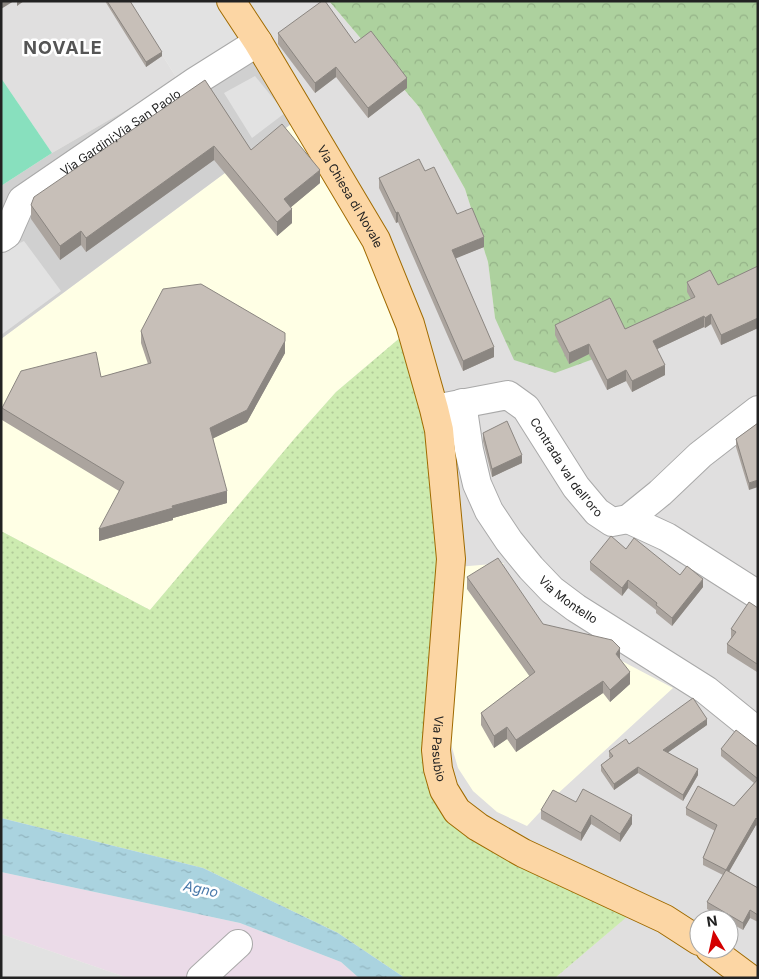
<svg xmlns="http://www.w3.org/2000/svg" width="759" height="979" font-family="Inter,sans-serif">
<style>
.residential{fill:#e0dfdf;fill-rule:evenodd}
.industrial{fill:#ebdbe8}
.education{fill:#ffffe5}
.religious{fill:#d0d0d0}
.grass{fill:url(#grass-dots)}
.forest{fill:url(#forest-crowns)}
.pitch{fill:#88e0be}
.parking{fill:#e2e2e2}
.water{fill:url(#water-ripples)}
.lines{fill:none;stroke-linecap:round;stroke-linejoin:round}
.minor-casing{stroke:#a9a9a9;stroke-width:30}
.major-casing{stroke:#a06b00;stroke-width:30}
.minor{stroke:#fff;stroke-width:28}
.major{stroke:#fcd6a4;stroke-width:28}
.wall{fill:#aba49e}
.shaded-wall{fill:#8b8681}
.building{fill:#c7bfb8;stroke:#8b8681}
.labels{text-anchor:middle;stroke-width:5;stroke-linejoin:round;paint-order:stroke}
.street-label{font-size:12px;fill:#222;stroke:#fff}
.water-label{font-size:14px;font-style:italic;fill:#4a7aab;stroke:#fff}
.district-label{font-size:18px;font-weight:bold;letter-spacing:1px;fill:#555;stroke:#fff}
</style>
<defs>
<pattern id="grass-dots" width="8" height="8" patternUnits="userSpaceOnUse" patternTransform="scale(1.25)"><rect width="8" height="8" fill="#cdebb0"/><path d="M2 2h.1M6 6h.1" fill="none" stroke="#b0c997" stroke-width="1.8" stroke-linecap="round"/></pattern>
<pattern id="forest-crowns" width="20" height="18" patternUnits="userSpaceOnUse" patternTransform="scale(1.25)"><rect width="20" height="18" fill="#add19e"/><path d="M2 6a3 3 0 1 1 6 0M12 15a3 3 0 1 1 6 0" fill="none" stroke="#95b388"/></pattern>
<pattern id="water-ripples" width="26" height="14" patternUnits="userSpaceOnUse" patternTransform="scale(1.25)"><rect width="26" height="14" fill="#aad3df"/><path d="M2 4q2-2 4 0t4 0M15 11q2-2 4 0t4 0" fill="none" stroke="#92b5bf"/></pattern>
</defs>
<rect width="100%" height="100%" fill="#f2efe9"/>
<path class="residential" d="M1,1H128L178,80L52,153L1,78Z
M221,1H329L419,107L465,189L488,262L495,318L758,299V978H555L641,904L505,844L447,789L408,331ZM699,919H729V949H699Z"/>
<path class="industrial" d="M1,872L240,923L341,962L359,978H128L1,934Z"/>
<path class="education" d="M302,116L408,331L336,392L295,438L150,610L1,531V339Z
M504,563L498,570L543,636L620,660L673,688L553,798L527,826L497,812L473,791L458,768L451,744L446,718L457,567Z"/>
<path class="religious" d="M245,37L302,116L1,339V186L52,153L178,80Z"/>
<path class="grass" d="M408,331L431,402L447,789L505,844L642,904L555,978H405L338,933L203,868L1,818V531L150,610L295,438L336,392Z"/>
<path class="forest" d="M329,1H758V299L555,373L514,360L495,318L488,262L465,189L419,107Z"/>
<path class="pitch" d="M1,78L52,153L1,186Z"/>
<path class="parking" d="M128,1H221L245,37L178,80Z
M255,76L285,113L252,138L224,93Z
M24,241L61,291L1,335V252Z
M1,934L128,978H1Z"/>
<path class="water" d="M1,818L203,868L338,933L405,978H359L341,962L240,923L1,872Z"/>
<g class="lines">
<g class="minor-casing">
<g id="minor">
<path id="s1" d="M1,238L7,234L22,200L196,81L258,42"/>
<path id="s2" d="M462,403L469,450L477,484L489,511L509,541L531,568L552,590L576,608L706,690L758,732"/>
<path id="s3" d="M445,407L508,395L526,408L576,487L597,512L612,522L628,519L660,493L700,455L758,410"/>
<path d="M628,519L667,537L758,595"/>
<path d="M201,978L238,944"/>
</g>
</g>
<g class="major-casing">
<g id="major">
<path id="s4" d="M231,1L258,42L376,240L410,324L434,409L439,430L451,559L436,750L438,769L444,790L457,811L478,827L523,853L665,919L699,941"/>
<path d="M710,949L749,978"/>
</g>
</g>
<use href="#minor" class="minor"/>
<use href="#major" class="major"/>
</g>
<path class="wall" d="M105,1H130L162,56L146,67Z
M278,33L407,88L368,118L336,77L315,93L278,44Z
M205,80L251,150L320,183L291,207L292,223L277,236L214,160L86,252L81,245L60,260L31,219V205Z
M425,171L457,214L484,247L455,258L494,357L463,371L398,222L396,223L379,188V178Z
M758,266V328L721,345L711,324L705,328L704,327L657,349L665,375L632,392L626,381L607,390L589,354L569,364L555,335V325L625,329L691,299L687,292V282L718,285Z
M141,331L285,353L247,422L213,438L227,503L173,518V520L99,541L119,491L2,420V408L101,377L148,364L141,343Z
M758,423L749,490L736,447V439Z
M483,433L522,463L492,477L483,441Z
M626,549L680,575L703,587L672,626L656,613V610L628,588L622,596L590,570V562Z
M467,577L543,624L630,684L610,702L603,693L516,752L507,739L494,748L481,725V713L530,677L467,589Z
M758,608L757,672L727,653V644L731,638V629Z
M707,725L668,752L698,775L683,801L638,773L614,790L601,771V765L610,758L609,757V751L629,744Z
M758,747V827L756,825L729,871L758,888V922L750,918L743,930L729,922V919H724L707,909V902L723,875L703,865V858L715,831L686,815V808L734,806L754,783L721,756V749Z
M576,802L632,824L620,842L591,824L581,841L541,819V810Z"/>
<path class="shaded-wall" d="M1,1H14L1,9Z
M17,1H24L17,6Z
M162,52V56L146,67V62Z
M336,67V77L315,93V83Z
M407,78V88L368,118V108Z
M214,146V160L86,252V238Z
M320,170V183L284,213V199Z
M292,209V223L277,236V222Z
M398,212V222L396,223V213Z
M81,231V245L60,260V246Z
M484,237V247L452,260V250Z
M711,314V324L705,328V318Z
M704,316V327L653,351V341Z
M758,318V328L721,345V335Z
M285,341V353L247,422L210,440V428Z
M589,344V354L569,364V353Z
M494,347V357L463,371V361Z
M665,365V375L632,392V381Z
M626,370V381L607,390V380Z
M522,455V463L492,477V469Z
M758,480V487L749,490V483Z
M227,491V503L173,518V520L99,541V529L172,506Z
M703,579V587L672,626V618Z
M628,580V588L622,596V588Z
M620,648V660L616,654Z
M630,672V684L610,702V690Z
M603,681V693L516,752V740Z
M707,719V725L663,756V750Z
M507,727V739L494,748V736Z
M638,767V773L614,790V784Z
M698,769V775L683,801V795Z
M591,815V824L581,841V833Z
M632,815V824L620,842V834Z
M756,818V825L726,877V870Z
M750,910V918L743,930V923Z"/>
<path class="building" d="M107,1H130L162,52L146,62Z
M322,1H325L355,43L371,31L407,78L368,108L336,67L315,83L278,33Z
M205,80L251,150L282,124L320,170L284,199L292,209L277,222L214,146L86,238L81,231L60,246L31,205L34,197Z
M419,159L425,171L434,167L457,214L472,208L484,237L452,250L494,347L463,361L398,212L396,213L379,178Z
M758,266V318L721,335L711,314L705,318L704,316L653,341L665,365L632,381L626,370L607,380L589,344L569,353L555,325L610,298L625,329L695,297L687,282L710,270L718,285Z
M201,284L285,333V341L247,410L210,428L227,491L172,506L173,508L99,529L124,482L2,408L21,371L96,352L101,377L151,363L141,331L163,289Z
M507,421L522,455L492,469L483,433Z
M758,423V480L749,483L736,439Z
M611,536L626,549L634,538L680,575L687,566L703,579L672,618L656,605L657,603L628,580L622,588L590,562Z
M498,558L543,624L612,640L620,648L616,654L630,672L610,690L603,681L516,740L507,727L494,736L481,713L535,672L467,577Z
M749,602L758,608L757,664L727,644L736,632L731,629Z
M693,698L707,719L663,750L698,769L683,795L638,767L614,784L601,765L613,756L609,751L626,739L629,744Z
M736,730L758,747V820L756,818L726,870L703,858L717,825L686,808L698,786L734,806L758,779L721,749Z
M583,789L632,815L620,834L591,815L581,833L541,810L553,790L576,802Z
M726,870L758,888V915L750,910L743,923L707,902Z"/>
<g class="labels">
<g class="street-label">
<text dy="4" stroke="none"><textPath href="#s1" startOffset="164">Via Gardini;Via San Paolo</textPath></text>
<text dy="4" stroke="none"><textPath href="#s4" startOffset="229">Via Chiesa di Novale</textPath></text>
<text dy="4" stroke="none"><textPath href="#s3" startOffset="158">Contrada val dell'oro</textPath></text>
<text dy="4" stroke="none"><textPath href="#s2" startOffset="232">Via Montello</textPath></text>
<text dy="4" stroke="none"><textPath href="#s4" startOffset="800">Via Pasubio</textPath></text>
</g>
<g class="water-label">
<text transform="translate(201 889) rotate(12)" y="5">Agno</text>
</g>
<g class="district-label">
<text x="63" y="54">NOVALE</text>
</g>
</g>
<rect width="759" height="979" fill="none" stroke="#222222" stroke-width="5"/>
<g transform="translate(714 934) rotate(351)"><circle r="24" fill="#ffffff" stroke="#a7a7a7"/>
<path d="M0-4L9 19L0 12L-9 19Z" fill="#d40000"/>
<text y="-8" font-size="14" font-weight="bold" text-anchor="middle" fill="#222222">N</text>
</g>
</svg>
